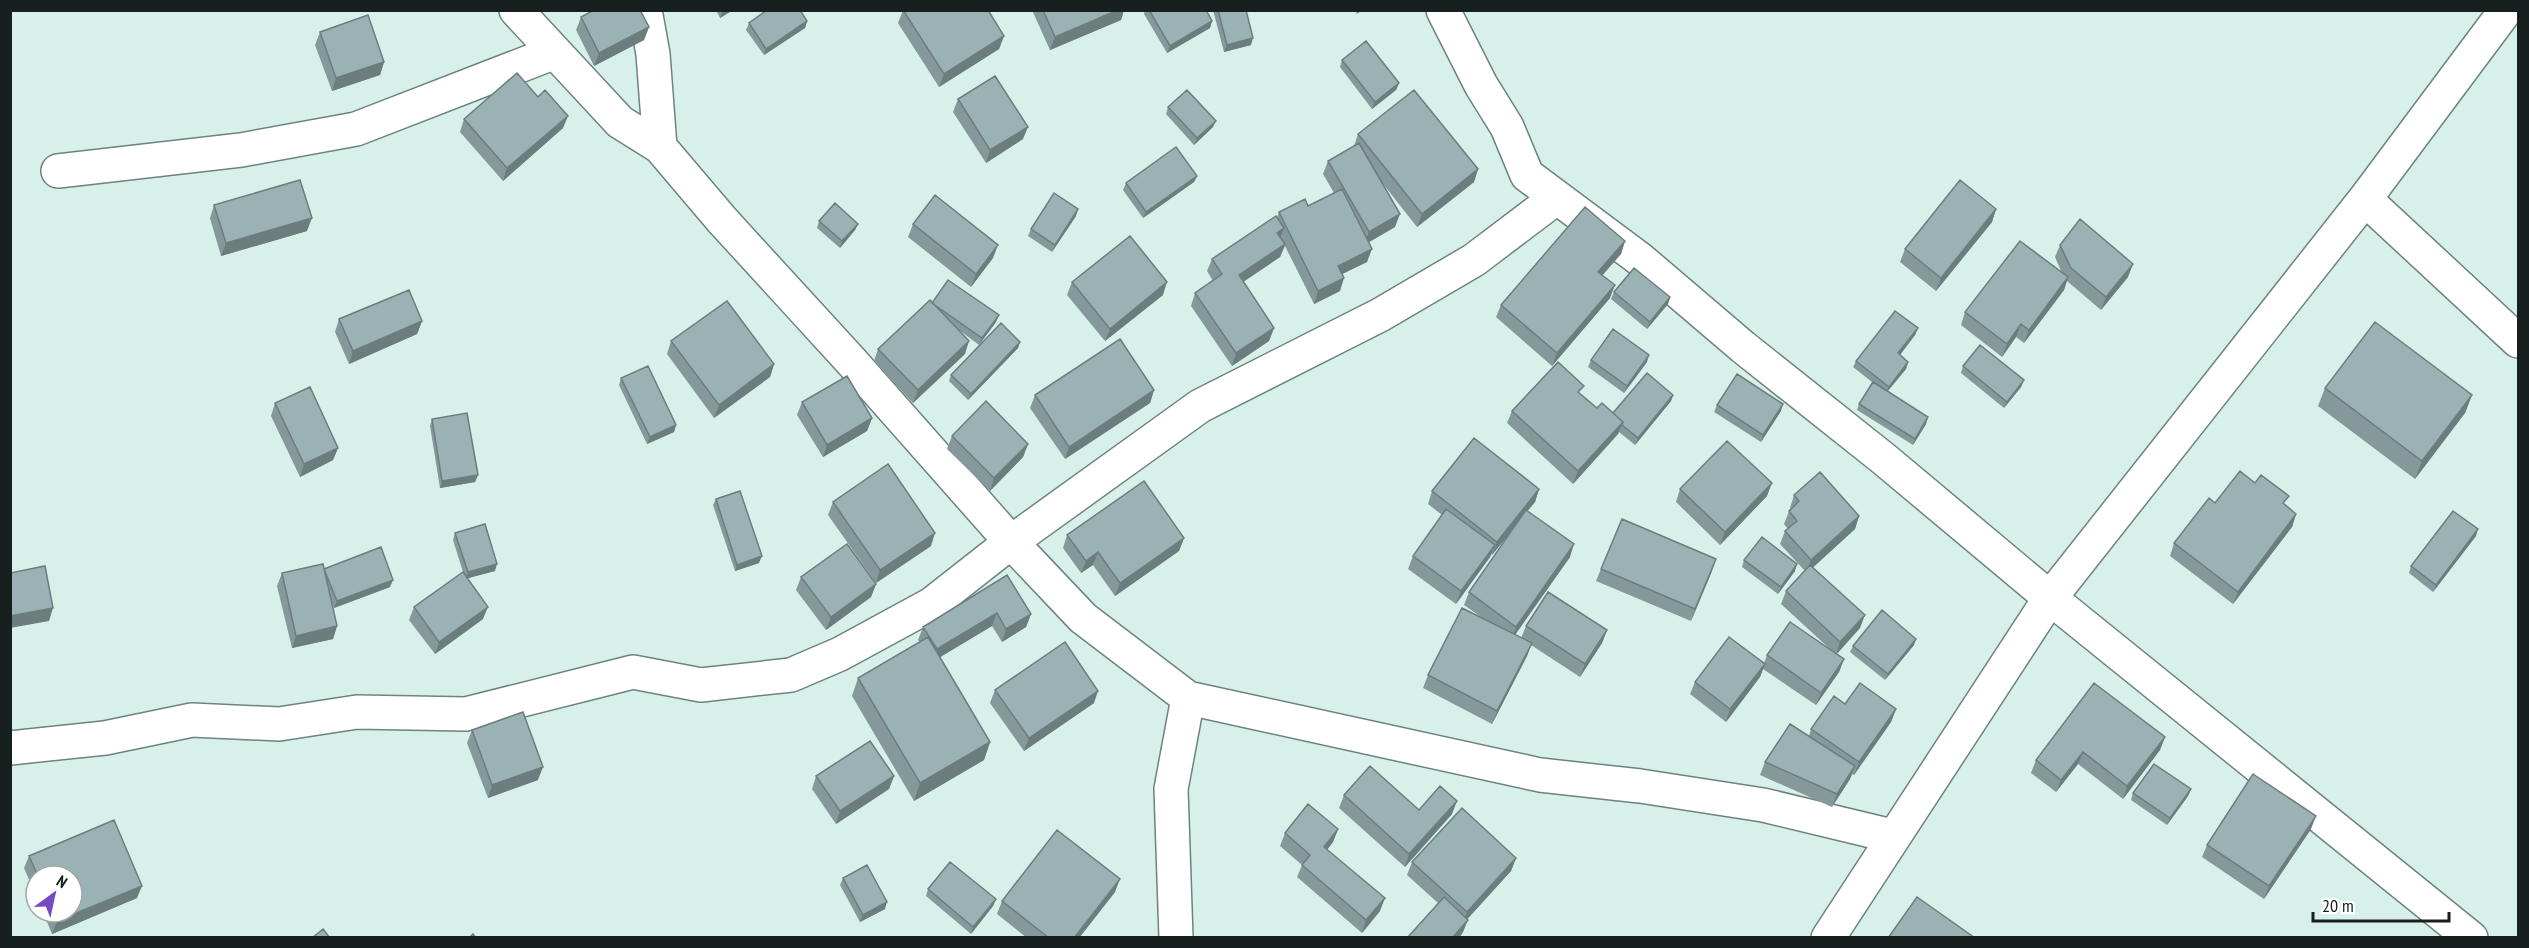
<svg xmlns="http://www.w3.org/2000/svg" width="2529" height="948" font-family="'PT Sans Narrow',sans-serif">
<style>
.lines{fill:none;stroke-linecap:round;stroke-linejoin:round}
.minor-casing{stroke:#6d837e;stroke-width:36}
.minor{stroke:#fff;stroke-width:33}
.wall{fill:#85999b}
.shaded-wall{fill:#6c7d7e}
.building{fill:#9bb2b4;stroke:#6c7d7e;stroke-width:1.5}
</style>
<rect width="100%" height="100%" fill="#d8f0ea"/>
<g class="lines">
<g class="minor-casing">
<path id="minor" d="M516,10L620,122L660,147
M645,10L653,54L660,147L722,220L852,362L1011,542L1083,618L1188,698L1540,775L1640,786L1763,805L1892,836
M1443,10L1481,85L1507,127L1527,175L1641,260L1743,347L1884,459L2050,598L2471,938
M58,171L241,150L356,129L555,52
M2365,199L2518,341
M10,748L105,738L192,720L279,724L357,712L466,714L633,672L701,685L791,675L840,654L932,604L1011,542L1200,406L1380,315L1474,260L1556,198
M1176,938L1171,789L1188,698
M1828,938L2050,598L2365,199L2506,10"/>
</g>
<use href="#minor" class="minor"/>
</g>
<path class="wall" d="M716,10H733L720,18Z
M903,10L1004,36L999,49L939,87L898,23Z
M1032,10H1124L1121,20L1050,50Z
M1145,10H1206L1212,21L1210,28L1167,53L1144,14Z
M1213,10H1246L1251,45L1224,52Z
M581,17L649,27L644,40L594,66L576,30Z
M807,21L805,28L764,55L746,30L749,23Z
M320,32L384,62L380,75L332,91L315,45Z
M1342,60L1399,83L1396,90L1372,109L1340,67Z
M958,99L1023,139L986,163L953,112Z
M1168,107L1213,127L1194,145L1166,114Z
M464,119L563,128L503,181L460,132Z
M1358,134L1478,169L1474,182L1417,227L1380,180L1395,227L1369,242L1367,262L1342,274L1340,291L1314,304L1285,246L1280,257L1243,282L1274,328L1269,341L1232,366L1191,306L1195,293L1213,281L1207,271L1212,259L1277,218L1279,212L1308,206L1334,193L1323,174L1328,161L1354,146Z
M1197,176L1194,182L1143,218L1123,190L1126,183Z
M214,205L307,231L221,256L210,218Z
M1996,209L1992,222L1936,291L1900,262L1905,249Z
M1076,216L1052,252L1028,236L1031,229Z
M819,221L858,224L855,230L840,248L817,228Z
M913,224L993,258L971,287L908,237Z
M1625,241L1621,254L1602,275L1610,298L1552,366L1496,317L1501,305Z
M2060,245L2128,277L2101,310L2067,281L2064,290L2024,343L2016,337L2002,357L1961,325L1965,312L2062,273L2055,257Z
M1072,282L1163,295L1105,341L1067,295Z
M1614,292L1670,297L1668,304L1647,329L1611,299Z
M932,303L996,322L979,345L959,330L965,354L913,403L874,361L878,349Z
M339,319L422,321L417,334L349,364L335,332Z
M1918,328L1915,335L1900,355L1908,362L1906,369L1888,391L1926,424L1913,445L1857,410L1859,404L1872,382L1853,367L1856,361Z
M671,341L774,364L770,377L714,418L667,354Z
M1020,342L1018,348L968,400L949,381L951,375Z
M1591,360L1647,362L1624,393L1588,367Z
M1963,366L2024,380L2021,387L2004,408L1961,373Z
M621,378L676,425L674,432L647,444L619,385Z
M2325,388L2472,395L2465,413L2415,479L2318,406Z
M1154,390L1150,403L1065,459L1030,408L1035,395Z
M1581,394L1597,408L1613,413L1673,395L1671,401L1635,445L1619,432L1618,434L1573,484L1507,423L1512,411Z
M802,402L872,418L867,431L823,457L797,415Z
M275,403L338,448L333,460L300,477L271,416Z
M1717,405L1781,411L1761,442L1714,412Z
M432,419L478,475L475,482L440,488L430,426Z
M952,436L1028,444L1023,457L990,491L947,449Z
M1539,489L1535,502L1527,511L1570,557L1515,635L1521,638L1526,626L1607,630L1602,643L1580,677L1531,645L1527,656L1492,724L1423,688L1428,675L1481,617L1464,605L1469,592L1515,527L1492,555L1491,554L1490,557L1456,604L1408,569L1413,556L1442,515L1428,504L1432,491Z
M1680,489L1767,496L1720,545L1676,502Z
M1794,495L1859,516L1855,529L1813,567L1860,628L1836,654L1844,659L1839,672L1816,705L1763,669L1760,677L1726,722L1690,694L1695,682L1764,663L1767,655L1831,650L1781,604L1786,591L1805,571L1780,544L1785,531L1788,529L1784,524L1789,511L1791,509L1790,508Z
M716,499L759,563L735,571L713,505Z
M833,502L931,546L876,583L828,515Z
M2215,503L2285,505L2296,514L2292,527L2233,604L2170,556L2174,543Z
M455,533L495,571L468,578L483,619L435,654L409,620L414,607L463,572L453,540Z
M1067,535L1184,538L1179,551L1115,596L1093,565L1081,573L1063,548Z
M2476,536L2433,592L2409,573L2411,566Z
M1744,560L1795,571L1778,594L1742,567Z
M324,569L390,587L334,608L331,600L337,626L333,639L292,648L277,586L282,573Z
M1601,569L1712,571L1691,621L1596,581Z
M1007,575L1031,614L1026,627L1002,642L992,626L940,657L990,742L984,760L914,801L852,696L858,678L920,642L918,640L923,627Z
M801,577L876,584L871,597L826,630L796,590Z
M1914,645L1885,680L1850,652L1853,646Z
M995,690L1094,703L1024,751L990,703Z
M1845,704L1896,709L1891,722L1854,775L1852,774L1850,779L1832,807L1760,775L1765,762L1809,736L1811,729Z
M472,730L538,780L488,798L467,743Z
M2165,737L2160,750L2123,799L2078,764L2056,792L2031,773L2036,760Z
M816,776H894L889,789L836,824L812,789Z
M2191,789L2188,796L2167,825L2131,800L2133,793Z
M1344,795L1419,810L1452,814L1405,867L1339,808Z
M1338,829L1333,842L1327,850L1380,911L1362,933L1297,877L1302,865L1280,846L1285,833Z
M2311,829L2264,899L2202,857L2207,845Z
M29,856L137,898L52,934L43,912H72V876H36V896L24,868Z
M1516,858L1511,871L1467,919L1463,932L1459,938H1407L1438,903L1407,875L1412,862Z
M843,878L885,909L860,922L840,885Z
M928,889L996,899L993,906L971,934L926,896Z
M1115,892L1079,938H1027L997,914L1002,901Z"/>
<path class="shaded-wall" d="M723,10H733L720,18Z
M1118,10H1124L1121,20L1050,50L1055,37Z
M1358,10H1364L1356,14Z
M807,21L805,28L764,55L766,49Z
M1212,21L1210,28L1167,53L1170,46Z
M649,27L644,40L594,66L599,53Z
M1004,36L999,49L939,87L944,74Z
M1253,38L1251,45L1224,52L1227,45Z
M384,62L380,75L332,91L336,78Z
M1399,83L1396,90L1372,109L1375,102Z
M568,116L563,128L503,181L507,168Z
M1216,121L1213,127L1194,145L1197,138Z
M1028,127L1023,139L986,163L990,150Z
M1478,169L1474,182L1417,227L1422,214Z
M1197,176L1194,182L1143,218L1146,212Z
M1078,209L1076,216L1052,252L1055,245Z
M1996,209L1992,222L1936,291L1941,278Z
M1400,214L1395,227L1364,245L1369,232Z
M312,218L307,231L221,256L226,243Z
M858,224L855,230L840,248L842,241Z
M1284,228L1279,241L1277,233Z
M1625,241L1621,254L1594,285L1598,272Z
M1285,244L1280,257L1234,288L1239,275Z
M998,245L993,258L971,287L976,274Z
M1372,249L1367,262L1334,278L1338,266Z
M2133,264L2128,277L2101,310L2106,297Z
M2068,277L2064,290L2024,343L2029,330Z
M1344,278L1340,291L1314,304L1318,291Z
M1167,282L1163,295L1105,341L1110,329Z
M1615,285L1610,298L1552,366L1557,353Z
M1670,297L1668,304L1647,329L1650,322Z
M999,315L996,322L979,345L982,338Z
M422,321L417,334L349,364L353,351Z
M2021,324L2016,337L2002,357L2007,344Z
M1274,328L1269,341L1232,366L1236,353Z
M1918,328L1915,335L1896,360L1898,353Z
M969,341L965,354L913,403L918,390Z
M1020,342L1018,348L968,400L971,394Z
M1649,355L1647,362L1624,393L1627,386Z
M1908,362L1906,369L1886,393L1889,387Z
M774,364L770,377L714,418L719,405Z
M2024,380L2021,387L2004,408L2007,402Z
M1154,390L1150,403L1065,459L1069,447Z
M1673,395L1671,401L1635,445L1638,438Z
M2472,395L2465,413L2415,479L2422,461Z
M1783,404L1781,411L1761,442L1763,435Z
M1928,417L1926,424L1913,445L1915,439Z
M872,418L867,431L823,457L827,445Z
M1623,422L1618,434L1573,484L1578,471Z
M676,425L674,432L647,444L650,437Z
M1028,444L1023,457L990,491L994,478Z
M338,448L333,460L300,477L304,464Z
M478,475L475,482L440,488L442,481Z
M1772,483L1767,496L1720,545L1725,532Z
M1539,489L1535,502L1492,555L1497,542Z
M2296,514L2292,527L2233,604L2238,592Z
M1859,516L1855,529L1807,573L1811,560Z
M2478,529L2476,536L2433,592L2436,585Z
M935,533L931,546L876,583L880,570Z
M1184,538L1179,551L1115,596L1120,583Z
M1574,544L1570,557L1512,639L1516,627Z
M1495,545L1490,557L1456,604L1461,591Z
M1098,552L1093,565L1081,573L1086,561Z
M762,556L759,563L735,571L737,565Z
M1716,559L1712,571L1691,621L1695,609Z
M497,564L495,571L465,579L468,572Z
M1797,564L1795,571L1778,594L1781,587Z
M393,580L390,587L334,608L337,601Z
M876,584L871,597L826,630L831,617Z
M488,607L483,619L435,654L439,642Z
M53,608L49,621L10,628V616Z
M997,613L992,626L932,662L937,649Z
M1031,614L1026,627L1002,642L1006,629Z
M1865,615L1860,628L1836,655L1840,642Z
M337,626L333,639L292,648L296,636Z
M1607,630L1602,643L1580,677L1585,664Z
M1916,639L1914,645L1885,680L1888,674Z
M1532,643L1527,656L1492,724L1497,711Z
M1844,659L1839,672L1816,705L1821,693Z
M1765,664L1760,677L1726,722L1730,709Z
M1098,691L1094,703L1024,751L1029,738Z
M1896,709L1891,722L1854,775L1859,762Z
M2165,737L2160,750L2123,799L2127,786Z
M990,742L984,760L914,801L920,783Z
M2083,752L2078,764L2056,792L2061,780Z
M1855,766L1850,779L1832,807L1837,794Z
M543,767L538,780L488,798L492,785Z
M894,776L889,789L836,824L840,811Z
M2191,789L2188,796L2167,825L2170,818Z
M1457,801L1452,814L1405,867L1409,854Z
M2316,816L2311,829L2264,899L2269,886Z
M1338,829L1333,842L1319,860L1324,847Z
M1516,858L1511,871L1462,925L1467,912Z
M1120,879L1115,892L1079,938H1074Z
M142,886L137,898L52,934L57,921Z
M1385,898L1380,911L1362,933L1366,920Z
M996,899L993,906L971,934L973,927Z
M887,902L885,909L860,922L863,915Z
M1468,920L1463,932L1459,938H1452Z"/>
<path class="building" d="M594,10H640L649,27L599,53L581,17Z
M767,10H800L807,21L766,49L749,23Z
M903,10H988L1004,36L944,74Z
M1043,10H1118L1055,37Z
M1149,10H1206L1212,21L1170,46Z
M1218,10H1246L1253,38L1227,45Z
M368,15L384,62L336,78L320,32Z
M1366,41L1399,83L1375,102L1342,60Z
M517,73L538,97L545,90L568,116L507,168L464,119Z
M995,76L1028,127L990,150L958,99Z
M1187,90L1216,121L1197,138L1168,107Z
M1414,90L1478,169L1422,214L1358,134Z
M1359,143L1400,214L1369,232L1328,161Z
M1176,147L1197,176L1146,212L1126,183Z
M300,180L312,218L226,243L214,205Z
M1960,180L1996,209L1941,278L1905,249Z
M1342,189L1372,249L1338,266L1344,278L1318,291L1279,212L1305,199L1308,206Z
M1054,193L1078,209L1055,245L1031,229Z
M935,195L998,245L976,274L913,224Z
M835,203L858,224L842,241L819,221Z
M1585,207L1625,241L1598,272L1615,285L1557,353L1501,305Z
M1276,216L1284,228L1277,233L1285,244L1239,275L1274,328L1236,353L1195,293L1222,274L1212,259Z
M2080,219L2133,264L2106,297L2071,268L2060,245Z
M1130,236L1167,282L1110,329L1072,282Z
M2020,241L2068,277L2029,330L2021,324L2007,344L1965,312Z
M1634,268L1670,297L1650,322L1614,292Z
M948,280L999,315L982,338L932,303Z
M409,290L422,321L353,351L339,319Z
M930,300L969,341L918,390L878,349Z
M727,301L774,364L719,405L671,341Z
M1895,311L1918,328L1898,353L1908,362L1889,387L1856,361Z
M2375,322L2472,395L2422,461L2325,388Z
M1001,323L1020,342L971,394L951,375Z
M1613,329L1649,355L1627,386L1591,360Z
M1120,339L1154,390L1069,447L1035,395Z
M1980,345L2024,380L2007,402L1963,366Z
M1558,362L1584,386L1578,392L1597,408L1602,403L1623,422L1578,471L1512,411Z
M648,366L676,425L650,437L621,378Z
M1647,373L1673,395L1638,438L1622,425L1623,422L1613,413Z
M1737,374L1783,404L1763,435L1717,405Z
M847,376L872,418L827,445L802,402Z
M1873,382L1928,417L1915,439L1859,404Z
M310,387L338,448L304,464L275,403Z
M986,401L1028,444L994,478L952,436Z
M467,413L478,475L442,481L432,419Z
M1474,438L1539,489L1497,542L1432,491Z
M1727,441L1772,483L1725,532L1680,489Z
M888,464L935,533L880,570L833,502Z
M2240,471L2255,483L2261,475L2289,496L2283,503L2296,514L2238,592L2174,543L2209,498L2215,503Z
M1820,472L1859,516L1811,560L1785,531L1797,521L1789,511L1799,501L1794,495Z
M1144,481L1184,538L1120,583L1098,552L1086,561L1067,535Z
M740,491L762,556L737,565L716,499Z
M1446,509L1495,545L1461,591L1413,556Z
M1526,510L1574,544L1516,627L1469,592Z
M2453,511L2478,529L2436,585L2411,566Z
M1622,519L1716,559L1695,609L1601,569Z
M485,524L497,564L468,572L455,533Z
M1762,537L1797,564L1781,587L1744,560Z
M847,544L876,584L831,617L801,577Z
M381,547L393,580L337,601L324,569Z
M323,564L337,626L296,636L282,573Z
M1810,565L1865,615L1840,642L1786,591Z
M45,566L53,608L10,616V573Z
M463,572L488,607L439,642L414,607Z
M1007,575L1031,614L1006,629L997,613L937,649L923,627Z
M1548,592L1607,630L1585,664L1526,626Z
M1462,608L1532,643L1497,711L1428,675Z
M1882,610L1916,639L1888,674L1853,646Z
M1790,622L1844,659L1821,693L1767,655Z
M928,637L990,742L920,783L858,678Z
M1729,637L1765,664L1730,709L1695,682Z
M1065,642L1098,691L1029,738L995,690Z
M1860,683L1896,709L1859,762L1811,729L1834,696L1845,704Z
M2094,683L2165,737L2127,786L2083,752L2061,780L2036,760Z
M523,712L543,767L492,785L472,730Z
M1790,724L1855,766L1837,794L1765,762Z
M870,741L894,776L840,811L816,776Z
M2154,764L2191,789L2170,818L2133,793Z
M1370,766L1419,810L1440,786L1457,801L1409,854L1344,795Z
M2253,774L2316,816L2269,886L2207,845Z
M1308,804L1338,829L1324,847L1385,898L1366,920L1302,865L1310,855L1285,833Z
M1462,808L1516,858L1467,912L1412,862Z
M114,820L142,886L57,921L53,912H72V876H38L29,856Z
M1057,830L1120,879L1074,938H1049L1002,901Z
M950,862L996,899L973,927L928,889Z
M867,865L887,902L863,915L843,878Z
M1444,897L1468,920L1452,938H1407Z
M1917,897L1975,938H1888Z
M323,929L330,938H312Z
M473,934L476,938H469Z"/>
<rect width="2529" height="948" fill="none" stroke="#17201e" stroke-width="24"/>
<g transform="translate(54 894) rotate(33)"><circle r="28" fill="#ffffff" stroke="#a2a6a5" stroke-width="1.5"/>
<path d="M0-4.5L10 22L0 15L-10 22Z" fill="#764ac2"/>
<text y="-9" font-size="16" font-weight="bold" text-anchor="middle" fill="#17201e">N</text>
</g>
<path d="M2313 912v9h136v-9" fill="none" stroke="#17201e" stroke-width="3"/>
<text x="2322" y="912" font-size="18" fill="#17201e" stroke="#ffffff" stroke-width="4.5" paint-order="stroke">20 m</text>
</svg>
